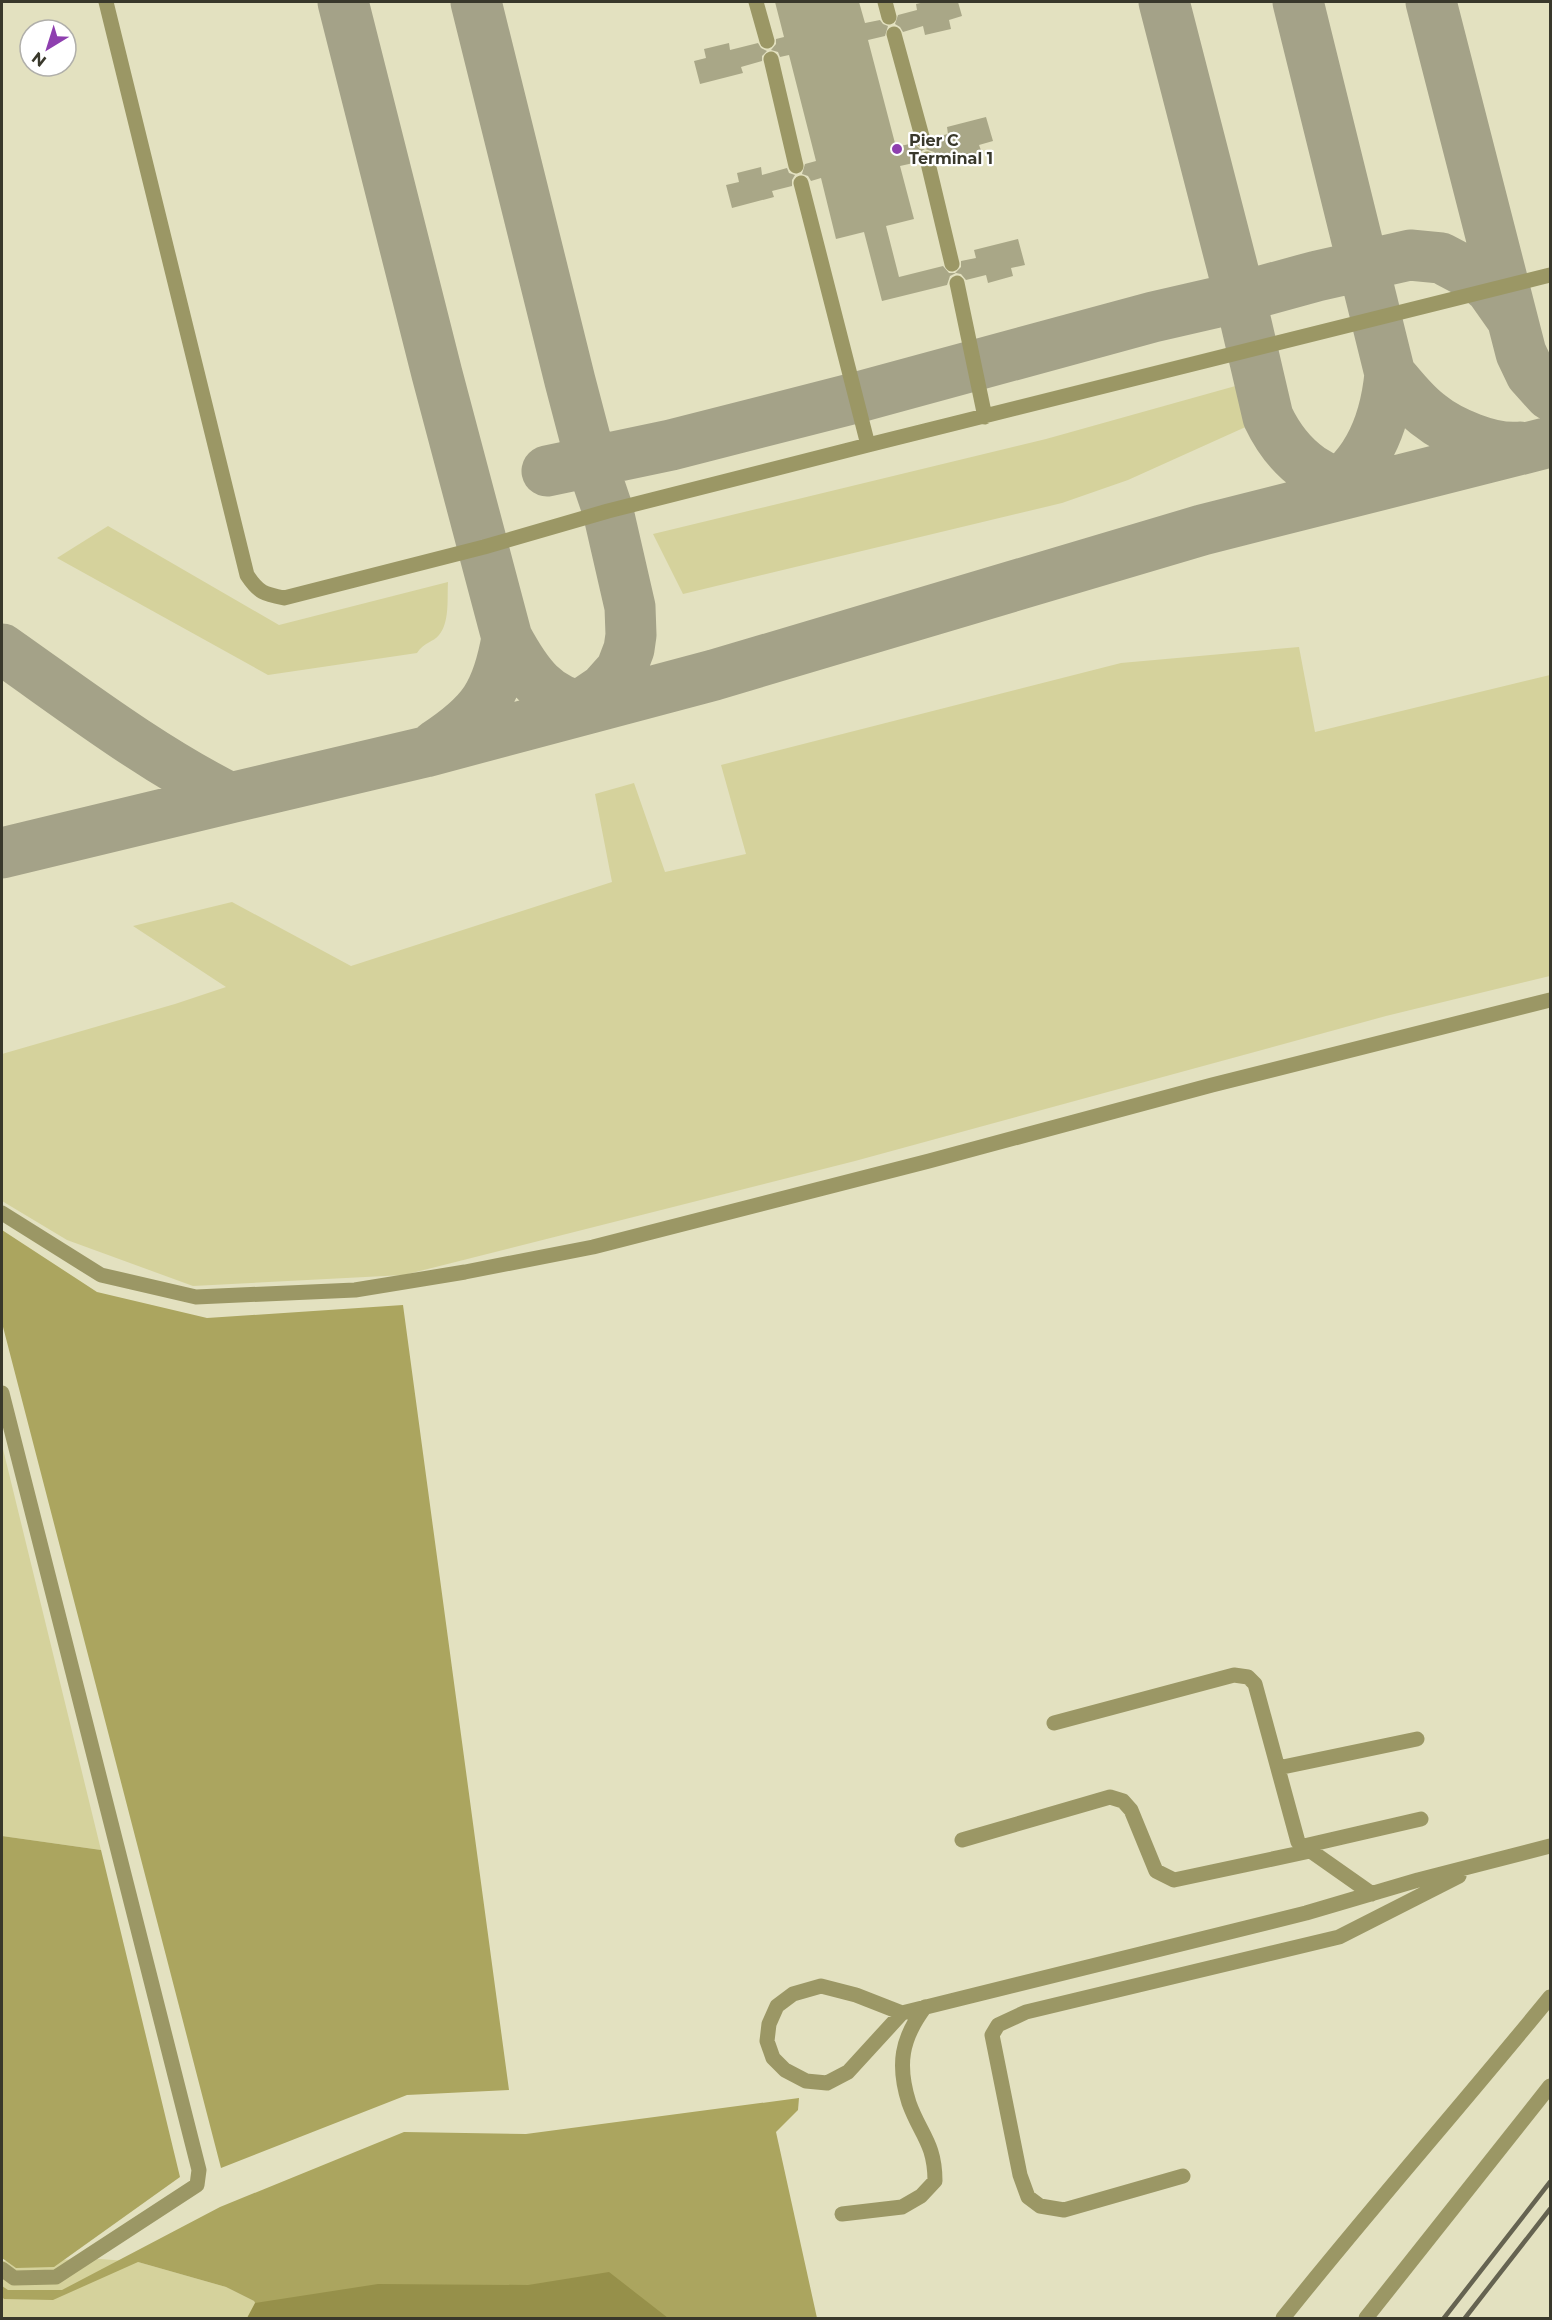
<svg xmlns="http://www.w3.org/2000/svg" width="1552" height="2320" font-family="Montserrat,sans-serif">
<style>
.green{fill:#d5d29c}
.forest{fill:#aba55f}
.water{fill:#96904a}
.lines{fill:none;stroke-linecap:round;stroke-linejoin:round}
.taxiway{stroke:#a4a288;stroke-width:51}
.building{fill:#a9a787}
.minor{stroke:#9b9765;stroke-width:15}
.rail{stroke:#656351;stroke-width:4.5}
.poi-dot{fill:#8e3faf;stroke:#fff;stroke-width:2}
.labels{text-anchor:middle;stroke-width:4.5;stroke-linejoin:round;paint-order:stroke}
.poi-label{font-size:16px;font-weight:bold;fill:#39382b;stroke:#fff;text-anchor:start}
</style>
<rect width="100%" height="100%" fill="#e3e1c0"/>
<path class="green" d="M1239,385L1250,425L1128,480L1062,503L683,594L653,534L1046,439Z
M108,526L279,625L448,582C447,598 450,622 439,635C434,642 424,642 417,653L268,675L57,558Z
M1299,647L1315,732L1550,675V976L1386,1016L855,1161L404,1275L193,1286L67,1240L2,1201V1054L175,1004L226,987L133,926L232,902L351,966L612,882L595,794L634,783L665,872L746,854L721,765L1121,663Z
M2,1445L101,1850L2,1836Z
M101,2259L138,2262L226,2287L254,2301L263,2318H2V2261Z"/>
<path class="forest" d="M2,1230L97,1292L207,1318L403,1305L509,2090L407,2095L221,2168L2,1323Z
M2,1836L101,1850L180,2177L54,2267L16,2268L2,2258Z
M799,2098L798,2110L776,2132L817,2318H263L254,2301L226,2287L138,2262L53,2300L4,2299L2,2297V2286L8,2290H62L220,2207L404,2132L526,2134Z"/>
<path class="water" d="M609,2272L668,2318H247L255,2303L378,2284L528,2285Z"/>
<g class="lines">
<path class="taxiway" d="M343,2L437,374L507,638C526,673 545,702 588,708
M476,2L570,381L591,461L608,511L630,607L631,635L629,649L621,670L604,689L576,708
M1164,2L1240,297L1268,417C1288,459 1325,491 1374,484
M1298,2L1390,374
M1431,2L1521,353L1531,374L1550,395
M547,471L671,445L855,398L1153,317L1240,297L1317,276L1410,255L1441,258L1477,277L1491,289L1510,316
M1319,496C1367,472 1385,424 1390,374C1402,388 1414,404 1429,415C1450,432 1492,450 1520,447
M2,649C76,701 149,757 230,798L425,752L714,675L1202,530L1550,442
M436,745C483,714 497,694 507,638
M2,853L230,798"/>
</g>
<path class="building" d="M775,2H859L865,23L880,20L883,24L888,26L885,36L868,40L896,147L914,143L920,149H926L932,143V138L948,134L947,127L986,117L993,141L979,145L982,153L958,159L956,152L936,157L934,152L925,149L920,152L918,162L900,166L914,219L886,226L899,277L943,266L949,273H955L961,267V261L976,258L974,250L1018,239L1025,265L1011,268L1013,276L988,283L986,275L966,280L961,274L956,273L950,276L947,285L882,301L864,232L836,239L821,178L811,181L808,176L802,174L805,164L816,161L789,55L780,57L778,52L771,50L776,44V39L784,37Z
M925,2H958L962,16L949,20L951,29L925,35L923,26L903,32L900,27L895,24L898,15L917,10L916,4Z
M729,43L730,50L758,43L761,48L767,51L762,56V61L741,67L743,73L700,84L694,61L706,58L704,49Z
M761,167L762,175L787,168L789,173L795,175L792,180V186L772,191L774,197L732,208L726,185L739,182L737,173Z"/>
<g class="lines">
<path class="minor" d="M106,2L247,575C259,593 264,594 284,598L484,547L608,511L868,445L801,183
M756,2L767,41
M885,2L889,17
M894,34L923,140
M771,59L796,166
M927,159L952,264
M957,283L985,417
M868,445L1550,275
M2,1213L101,1275L196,1297L355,1290L465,1272L593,1247L929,1161L1212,1085L1550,1000
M2,1393L199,2170L197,2185L56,2277L14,2278L2,2269
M1054,1723L1234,1675L1248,1677L1255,1684L1298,1842L1372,1894
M1278,1768L1417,1739
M962,1840L1110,1797L1123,1801L1131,1810L1156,1871L1174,1880L1310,1851
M1304,1846L1421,1819
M902,2013L856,1995L821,1986L793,1994L777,2006L769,2024L767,2041L773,2058L785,2070L806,2081L827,2083L848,2072L902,2013L1306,1913L1418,1880L1550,1846
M1183,2176L1064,2210L1040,2206L1028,2197L1020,2175L992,2035L998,2025L1026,2012L1339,1937L1459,1876
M842,2214L902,2207L921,2196L935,2181C935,2143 920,2134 909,2103C897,2065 901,2039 925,2007
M1283,2318C1370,2209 1462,2105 1550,1997
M1366,2318L1550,2086"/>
<path class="rail" d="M1444,2318L1550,2182
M1465,2318L1550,2209"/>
</g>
<circle class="poi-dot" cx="897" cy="149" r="6"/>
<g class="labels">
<g class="poi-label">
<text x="909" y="146">Pier C<tspan x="909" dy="18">Terminal 1</tspan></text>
</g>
</g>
<rect width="1552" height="2320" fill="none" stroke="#39382b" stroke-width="6"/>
<g transform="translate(48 48) rotate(218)"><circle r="28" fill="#ffffff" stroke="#b0afaa" stroke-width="1.5"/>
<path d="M0-4.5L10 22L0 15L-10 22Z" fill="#8e3faf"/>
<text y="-9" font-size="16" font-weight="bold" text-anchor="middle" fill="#39382b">N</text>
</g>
</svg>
